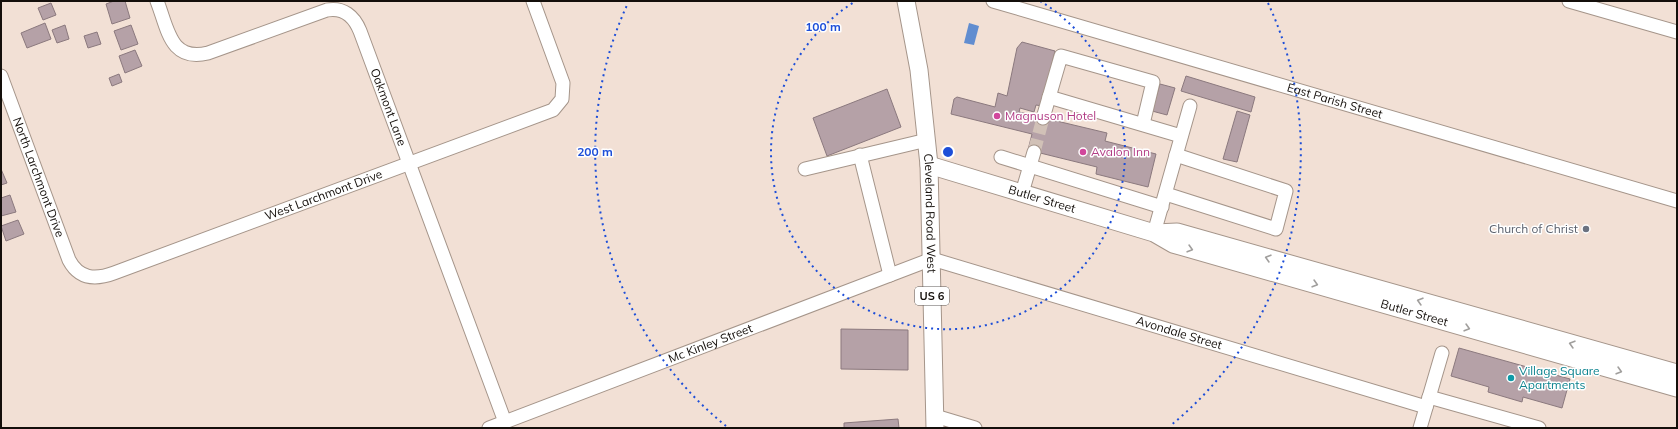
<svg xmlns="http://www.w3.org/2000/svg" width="1678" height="429" font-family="Mulish,sans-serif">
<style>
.water{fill:#618dd0}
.building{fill:#b5a1a7;stroke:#8b797e}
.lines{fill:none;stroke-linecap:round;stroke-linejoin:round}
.minor-tunnel{stroke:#d1c1b7;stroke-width:13;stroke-dasharray:13 6;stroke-linecap:butt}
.minor-casing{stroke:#a5958a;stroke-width:15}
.major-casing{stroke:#a5958a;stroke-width:19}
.minor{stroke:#fff;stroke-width:13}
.major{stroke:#fff;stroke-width:17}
.oneway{stroke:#a19f9d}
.ring{fill:none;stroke:#1d4ed8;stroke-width:2;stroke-dasharray:2 4}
.hotel-dot{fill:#d1479c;stroke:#fff;stroke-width:1.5}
.worship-dot{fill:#6b7280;stroke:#fff;stroke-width:1.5}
.culture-dot{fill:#0f9aa8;stroke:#fff;stroke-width:1.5}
.labels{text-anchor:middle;stroke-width:3;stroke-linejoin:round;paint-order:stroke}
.shield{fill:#fff;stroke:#5a5754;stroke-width:1}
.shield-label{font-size:11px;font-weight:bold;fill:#140f0b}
.street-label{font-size:12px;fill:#140f0b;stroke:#fff}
.hotel-label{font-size:12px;fill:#b23c85;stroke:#fff;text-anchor:start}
.worship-label{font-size:12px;fill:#5b616d;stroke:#fff;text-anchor:end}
.culture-label{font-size:12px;fill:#0d838f;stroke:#fff;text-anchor:start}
.centre{fill:#1d4ed8;stroke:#fff;stroke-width:2}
.ring-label{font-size:12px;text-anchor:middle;font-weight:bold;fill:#1d4ed8;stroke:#fff;stroke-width:3;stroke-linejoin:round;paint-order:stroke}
</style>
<rect width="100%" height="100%" fill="#f2e0d5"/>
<path class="water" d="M969,23L979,26L974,45L964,43Z"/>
<path class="building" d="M114,1H125L130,18L112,24L106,4Z
M51,3L56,15L43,20L38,8Z
M45,23L51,39L27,48L21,33Z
M65,25L69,39L57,43L52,30Z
M131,25L138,44L121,50L114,31Z
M97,32L101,44L88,48L84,36Z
M1022,42L1055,51L1042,106L1036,105L1034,112L1020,108L1019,112L1107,133L1105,141L1156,154L1148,187L1096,174L1097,167L1028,150L1032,134L951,114L954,99L957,97L995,107L998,93L1007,96L1017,48Z
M135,50L142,66L125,73L119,56Z
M119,74L122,82L112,86L109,78Z
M1186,76L1255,97L1251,112L1181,91Z
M1160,84L1175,88L1167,115L1152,111Z
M887,89L901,127L827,156L813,118Z
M1237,111L1250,115L1237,162L1223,159Z
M1,169L7,183L1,185Z
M10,195L16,212L1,216V198Z
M18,220L24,234L6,241L1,226Z
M841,329L908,330V370L841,369Z
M1459,348L1570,379L1562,408L1523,397L1522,402L1488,392L1489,387L1451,376Z
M898,419L899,428H844V423Z"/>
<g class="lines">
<path class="minor-tunnel" d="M1034,152L1043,118"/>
<g class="minor-casing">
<g id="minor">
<path id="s1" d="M157,1C168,29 170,62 208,53L327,10C343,7 354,16 360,31L505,422"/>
<path id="s2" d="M993,1L1677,201"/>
<path d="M1569,1L1677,32"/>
<path id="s3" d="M1,76L69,260C79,279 95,280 114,273L553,110L562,99L563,83L533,1"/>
<path d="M1049,97L1181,136"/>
<path d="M1043,118L1061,56L1153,82L1143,124"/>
<path d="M860,155L890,275"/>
<path d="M1001,157L1162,207"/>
<path d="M805,169L927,140"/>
<path d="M1022,193L1034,152"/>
<path d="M1166,194L1276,229L1286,191L1176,155"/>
<path d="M1154,233L1190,106"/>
<path d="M1429,397L1539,428"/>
<path d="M935,416L975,428"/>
<path id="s4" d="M489,428L932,259L1426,407"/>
<path d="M1420,428L1442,353"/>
</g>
</g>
<g class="major-casing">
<g id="major">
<path id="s5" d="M906,1L919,70L929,165L935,428"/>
<path id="s6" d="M929,165L1154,233L1173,244L1677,388"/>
<path d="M1155,233L1177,232L1677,373"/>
</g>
</g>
<use href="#minor" class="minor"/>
<use href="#major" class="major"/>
</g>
<defs><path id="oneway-chevron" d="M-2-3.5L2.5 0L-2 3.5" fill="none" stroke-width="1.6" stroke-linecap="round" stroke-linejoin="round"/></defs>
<g class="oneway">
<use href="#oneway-chevron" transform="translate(1190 249) rotate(16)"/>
<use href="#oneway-chevron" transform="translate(1268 258) rotate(-164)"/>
<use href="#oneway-chevron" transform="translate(1315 284) rotate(16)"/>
<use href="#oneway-chevron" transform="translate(1420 301) rotate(-164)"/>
<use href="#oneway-chevron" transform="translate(1467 328) rotate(16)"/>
<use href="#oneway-chevron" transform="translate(1572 344) rotate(-164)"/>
<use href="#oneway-chevron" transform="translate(1619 371) rotate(16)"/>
</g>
<g class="ring">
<path d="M1040 1A177 177 0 1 1 856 1"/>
<path d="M726 426A353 353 0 0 1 628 3M1268 3A353 353 0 0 1 1170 426"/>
</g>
<g class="hotel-dot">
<circle cx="997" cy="116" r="4"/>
<circle cx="1083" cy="152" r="4"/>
</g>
<circle class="worship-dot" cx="1586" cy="229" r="4"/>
<circle class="culture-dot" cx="1511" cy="378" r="4"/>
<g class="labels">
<rect class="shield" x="915" y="287" width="34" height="18" rx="3"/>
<g class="shield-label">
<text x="932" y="300">US 6</text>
</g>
<g class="street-label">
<text dy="4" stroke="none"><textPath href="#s2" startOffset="356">East Parish Street</textPath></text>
<text dy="4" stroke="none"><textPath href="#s1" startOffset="334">Oakmont Lane</textPath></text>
<text dy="4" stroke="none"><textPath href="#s3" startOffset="108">North Larchmont Drive</textPath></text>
<text dy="4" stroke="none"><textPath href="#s3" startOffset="472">West Larchmont Drive</textPath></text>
<text dy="4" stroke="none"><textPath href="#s6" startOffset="118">Butler Street</textPath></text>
<text dy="4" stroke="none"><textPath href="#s5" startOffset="214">Cleveland Road West</textPath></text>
<text dy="4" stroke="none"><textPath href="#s6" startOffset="508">Butler Street</textPath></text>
<text dy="4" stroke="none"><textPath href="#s4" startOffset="732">Avondale Street</textPath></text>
<text dy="4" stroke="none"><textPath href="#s4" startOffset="237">Mc Kinley Street</textPath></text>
</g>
<g class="hotel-label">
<text x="1005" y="120">Magnuson Hotel</text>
<text x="1091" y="156">Avalon Inn</text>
</g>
<g class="worship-label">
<text x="1578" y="233">Church of Christ</text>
</g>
<g class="culture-label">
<text x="1519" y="375">Village Square<tspan x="1519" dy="14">Apartments</tspan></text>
</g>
</g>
<circle cx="948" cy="152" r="6" class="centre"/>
<g class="ring-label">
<text x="823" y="31">100 m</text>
<text x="595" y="156">200 m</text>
</g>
<rect width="1678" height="429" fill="none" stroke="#140f0b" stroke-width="4"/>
</svg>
